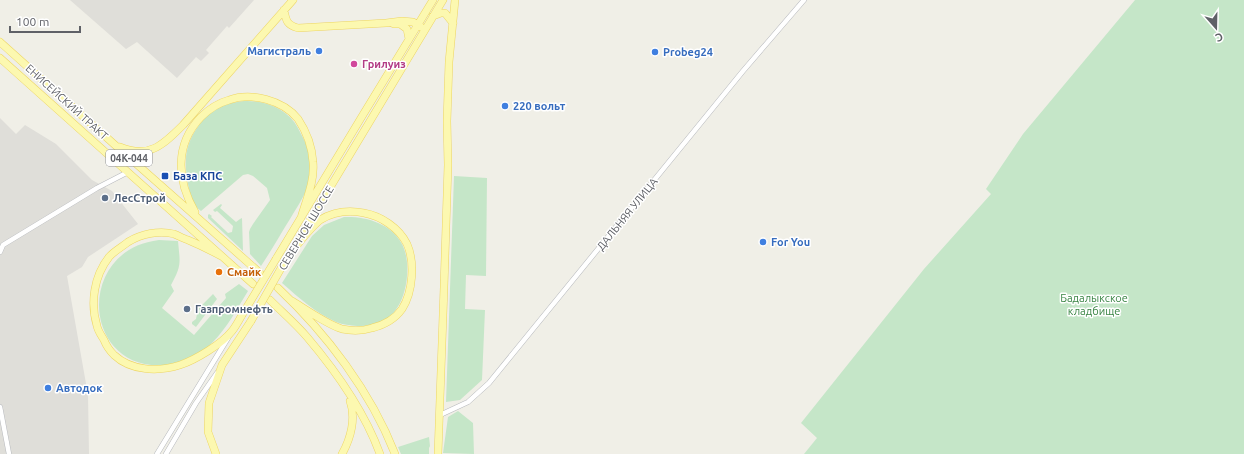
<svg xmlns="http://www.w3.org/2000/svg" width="1244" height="454" font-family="Ubuntu,sans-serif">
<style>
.industrial{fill:#dfded9}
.green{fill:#c5e6c8}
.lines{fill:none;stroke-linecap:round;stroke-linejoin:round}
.street-casing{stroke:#b7b9bd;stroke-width:5.5}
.primary-casing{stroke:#edd563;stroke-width:8}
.street{stroke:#fff;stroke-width:4.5}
.primary{stroke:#fcf8b0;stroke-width:7}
.primary-bridge-casing{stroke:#edd563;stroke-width:8;stroke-linecap:butt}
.primary-bridge{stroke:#fcf8b0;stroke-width:7}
.shop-dot{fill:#3f7fe0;stroke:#fff;stroke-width:1.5}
.hotel-dot{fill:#d1479c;stroke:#fff;stroke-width:1.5}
.transit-dot{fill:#1a4fb4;stroke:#fff;stroke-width:1.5}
.service-dot{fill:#5c6f8a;stroke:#fff;stroke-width:1.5}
.food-dot{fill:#e8710a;stroke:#fff;stroke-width:1.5}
.labels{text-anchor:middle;stroke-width:3;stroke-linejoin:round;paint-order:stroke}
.shield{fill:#fff;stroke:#8f9095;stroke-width:1}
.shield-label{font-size:10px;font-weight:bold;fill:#5f6167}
.shop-label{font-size:11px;font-weight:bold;fill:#366cbe;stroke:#fff;text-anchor:start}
.hotel-label{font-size:11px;font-weight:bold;fill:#b23c85;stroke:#fff;text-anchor:start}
.street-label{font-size:11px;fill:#5f6167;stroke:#fff}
.transit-label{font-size:11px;font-weight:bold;fill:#164399;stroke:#fff;text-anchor:start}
.service-label{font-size:11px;font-weight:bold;fill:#4e5e75;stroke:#fff;text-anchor:start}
.food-label{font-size:11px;font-weight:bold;fill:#c56008;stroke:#fff;text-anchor:start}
.park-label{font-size:11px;fill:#388443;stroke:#fff}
</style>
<rect width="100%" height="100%" fill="#f0efe7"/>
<path class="industrial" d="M70,0H254L229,28L227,26L206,50L209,53L201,61L196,57L177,78L137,42L126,49Z
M0,118L16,134L25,125L56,144L92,180L112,191L138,224L88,257L82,267L67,276L88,395L89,454H0Z"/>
<path class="green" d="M1135,0H1244V454H804L817,438L801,423L924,269L991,194L986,189L1023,134Z
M244,101C265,100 288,109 298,128C303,138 308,146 310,156C311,166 311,178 308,187C303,198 296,209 290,219C280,235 271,251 261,266L250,254L249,232L250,229L253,224L270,200L267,188L253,176L248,174L243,175L201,211C192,205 190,194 188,184C187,176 185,168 186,160C186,139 203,114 222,106C229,103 237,102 244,101Z
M454,176L487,178L486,276L466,275L465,309L485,310L482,380L460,400L446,402Z
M221,204L222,205L220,208L236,222L240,219L242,218L243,251L208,218V215L209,214L212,216L211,217L228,233L232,232L233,226L217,211L215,212L213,210Z
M344,217C365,216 391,223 402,244C411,261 408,292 397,308C389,322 372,327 357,326C350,325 343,325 336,322C316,313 299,298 282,283L312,236L324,225Z
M159,240L178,241C180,263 182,265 171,285L174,291L162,308L194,335L226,298L225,294L239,284L248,291C237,309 227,328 212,343C200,355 182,363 166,365C82,373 74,250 159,240Z
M213,294L217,299L196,327L192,324V322L196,319L198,309Z
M458,411L473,423L474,454L443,453L448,417Z
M429,437L430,446L429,448V454H401L398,447Z"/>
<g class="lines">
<g class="street-casing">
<path id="street" d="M0,252L3,245L97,188L128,172
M0,407L9,454
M440,415L468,402L489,383L743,71L804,0
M157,454L228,338
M166,454L196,403L217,373"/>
</g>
<g class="primary-casing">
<path id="primary" d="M284,10C286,21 287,25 298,28L386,23L402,21L413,22L421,27
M433,16L441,13H445L453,23
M394,24H400L407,29L409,39
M0,42L115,145L260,273
M0,58L253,284
M120,147C149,159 163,145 183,125L293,0
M195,212C177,181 174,145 201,117C208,110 218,103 229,100C251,92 283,100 298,119C306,131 312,147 313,162C315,181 306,200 301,218
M302,234L443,0
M221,256C210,250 200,245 188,240C184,239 179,236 174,234C159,230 141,234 128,242C122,247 114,251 109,257C94,276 90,303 97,326C98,331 101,335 104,340C106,345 110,351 114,355C131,371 158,372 180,365C195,360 222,344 232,331C236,326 239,320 242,315
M288,257C298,244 308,230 320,220C333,212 349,210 364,213C381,216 399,228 407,244C415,262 413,292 402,309C395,319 384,325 372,328C362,331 352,331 342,329C328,325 305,309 292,301
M276,259L361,118L433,0
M278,288C326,333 371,392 395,454
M270,300C282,312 296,324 307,337C335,370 365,413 380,454
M216,454L208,432L209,403L222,365L251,321
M342,454C351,438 356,418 350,401
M438,454L444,287L448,165L447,121L449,62L455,0"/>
</g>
<use href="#street" class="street"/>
<use href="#primary" class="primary"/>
<g class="primary-bridge-casing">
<path id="primary-bridge" d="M242,315L276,259
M251,321L284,263"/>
</g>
<use href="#primary-bridge" class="primary-bridge"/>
</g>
<g class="shop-dot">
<circle cx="319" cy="51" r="4"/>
<circle cx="655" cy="52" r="4"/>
<circle cx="505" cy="106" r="4"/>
<circle cx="763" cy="242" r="4"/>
<circle cx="48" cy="388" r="4"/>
</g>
<circle class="hotel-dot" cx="354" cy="64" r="4"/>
<rect class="transit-dot" x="161" y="172" width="8" height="8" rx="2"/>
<g class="service-dot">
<circle cx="105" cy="198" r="4"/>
<circle cx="187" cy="309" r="4"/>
</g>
<circle class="food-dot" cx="219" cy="272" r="4"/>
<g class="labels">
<rect class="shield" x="106" y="150" width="46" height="16" rx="3"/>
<g class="shield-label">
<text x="129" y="162">04К-044</text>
</g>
<g class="shop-label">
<text x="311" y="55" text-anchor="end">Магистраль</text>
<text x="663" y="56">Probeg24</text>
<text x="513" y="110">220 вольт</text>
<text x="771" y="246">For You</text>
<text x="56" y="392">Автодок</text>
</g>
<g class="hotel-label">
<text x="362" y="68">Грилуиз</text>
</g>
<g class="street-label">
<text transform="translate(67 102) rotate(42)" y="4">ЕНИСЕЙСКИЙ ТРАКТ</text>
<text transform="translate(627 214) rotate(-51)" y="4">ДАЛЬНЯЯ УЛИЦА</text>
<text transform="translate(306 228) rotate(-59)" y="4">СЕВЕРНОЕ ШОССЕ</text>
</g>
<g class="transit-label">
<text x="173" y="180">База КПС</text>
</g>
<g class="service-label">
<text x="113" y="202">ЛесСтрой</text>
<text x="195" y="313">Газпромнефть</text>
</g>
<g class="food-label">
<text x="227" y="276">Смайк</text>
</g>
<g class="park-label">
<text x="1094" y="302">Бадалыкское<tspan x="1094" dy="13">кладбище</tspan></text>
</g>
</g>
<g transform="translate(1216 28) rotate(160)" stroke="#ffffff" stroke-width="3" paint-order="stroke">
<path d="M0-3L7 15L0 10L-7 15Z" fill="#5f6167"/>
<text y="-6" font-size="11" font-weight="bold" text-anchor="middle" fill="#5f6167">С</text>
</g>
<path d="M10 26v6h70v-6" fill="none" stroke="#5f6167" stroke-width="2"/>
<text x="16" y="26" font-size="12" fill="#5f6167" stroke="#ffffff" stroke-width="3" paint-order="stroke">100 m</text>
</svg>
